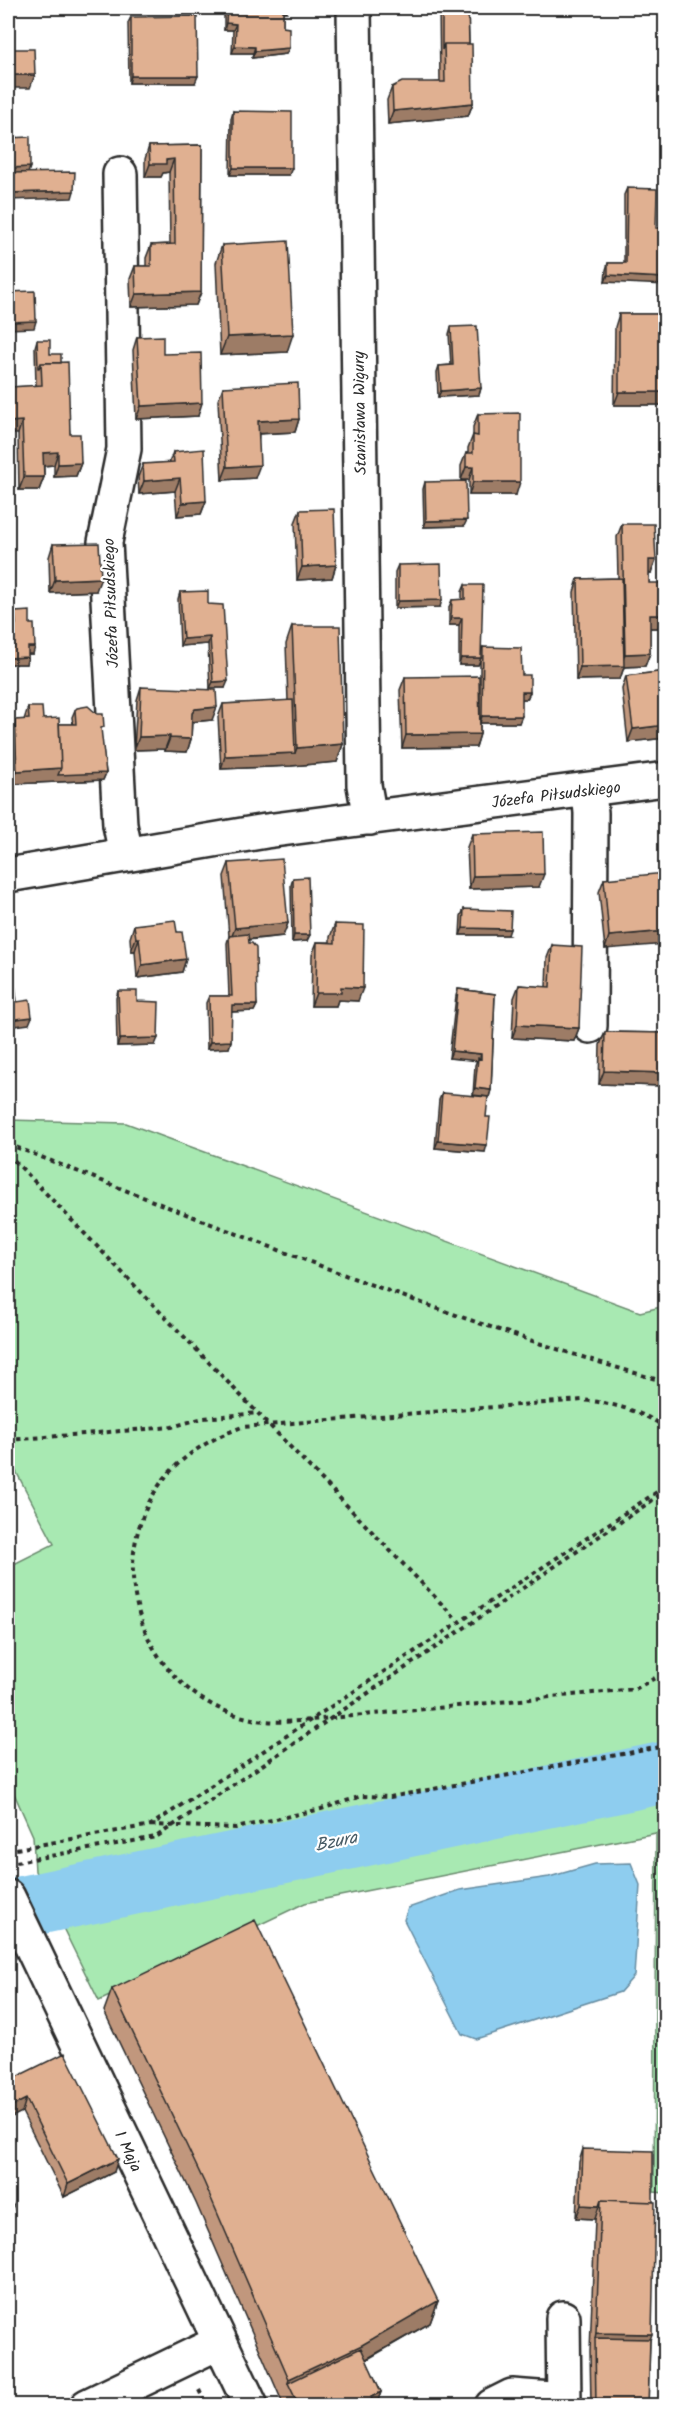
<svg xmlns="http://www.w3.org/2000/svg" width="673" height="2413" font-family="Kalam,sans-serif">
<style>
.green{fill:#a8e9b2;stroke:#6a8a6e;stroke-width:1.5}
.water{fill:#8ecdef;stroke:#668ca1;stroke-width:1.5}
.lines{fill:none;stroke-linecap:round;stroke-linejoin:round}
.river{stroke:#8ecdef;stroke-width:62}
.minor-casing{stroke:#2b2b2b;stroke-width:38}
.path{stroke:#2b2b2b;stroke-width:4;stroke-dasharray:4.5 4.5;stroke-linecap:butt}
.minor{stroke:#fff;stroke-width:33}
.wall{fill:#c1977d;stroke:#2b2b2b;stroke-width:1.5}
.shaded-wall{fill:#9d7b66;stroke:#2b2b2b;stroke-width:1.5}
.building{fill:#e0b091;stroke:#2b2b2b;stroke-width:1.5}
.labels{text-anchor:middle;stroke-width:4.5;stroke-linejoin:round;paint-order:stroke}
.street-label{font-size:16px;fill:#2b2b2b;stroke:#fff}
.water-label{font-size:18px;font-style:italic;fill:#495c66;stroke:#fff}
</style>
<rect width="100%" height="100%" fill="#fff"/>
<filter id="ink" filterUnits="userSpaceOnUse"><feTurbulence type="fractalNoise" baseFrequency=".0167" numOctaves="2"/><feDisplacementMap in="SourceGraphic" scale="12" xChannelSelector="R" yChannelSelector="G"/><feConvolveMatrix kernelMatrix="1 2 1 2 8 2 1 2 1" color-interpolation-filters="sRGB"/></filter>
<g filter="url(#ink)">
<path class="green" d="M8,1120L126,1123L640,1312L665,1306V2193L654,2192L656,1833L305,1903L99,2001L35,1871L33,1836L8,1780V1567L54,1544L8,1456Z"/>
<path class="water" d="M631,1863L640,1885L634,1976L620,1992L476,2039L462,2034L404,1920L408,1908L460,1890L549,1877L595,1864Z"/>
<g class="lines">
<path class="river" d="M8,1910L666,1772"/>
<g class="minor-casing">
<path id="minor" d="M354,8L364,785L370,818
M120,174L124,449L105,542L120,825L126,854
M589,790L591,813L590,1026
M8,875L266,831L666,779
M8,1897L251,2406
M563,2318L564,2406
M87,2406L220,2342
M492,2406L512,2396L564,2400"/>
</g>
<path class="path" d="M8,1144C225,1229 441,1318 666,1382
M8,1154L460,1623
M666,1428C640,1410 612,1403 582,1400L242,1427C210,1439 178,1457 158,1487C100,1574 147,1698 252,1719C271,1723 291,1722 311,1720L635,1689L666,1672
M8,1440L172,1427L203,1418L258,1413
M151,1825L236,1828L321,1809L362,1796L390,1797L666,1746
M16,1849L151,1825L666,1486
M16,1862L156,1837L666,1491
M199,2390L207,2406"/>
<use href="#minor" class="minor"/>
</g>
<path class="wall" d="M224,8H289L287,12H283V27L289,48L286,54L252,58L253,53H232L233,30H224Z
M439,8H468L469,44L473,103L468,116L388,124L387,100L392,87L440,82Z
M131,17L195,83H129L128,23Z
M233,111L289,175H230L231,118Z
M202,145L201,292L196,305L131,307L130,279L135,266H146V258L151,245L170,244L169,172L163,173L161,177H145V159L149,146Z
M627,188L656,228H666L605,282L606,270L608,263H624V195Z
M222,245L287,352L220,355L216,263Z
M619,314H666V400L664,405H614L615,327Z
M451,327L481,388L479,395L438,397L437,372L439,366L451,365L449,334Z
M137,337L163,354L198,416L136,419L133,350Z
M37,340L50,354L61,363L70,434L81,463L76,476L54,477V465L44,466V477L39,490H19L18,434L10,387L36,386L35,347Z
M223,387L299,419L295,432L259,434L255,478L222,480L218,400Z
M478,414L516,495H469V480H461V466L466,453H468V448L473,435V427Z
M173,452L206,501L201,514L177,516L175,491L139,494L138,477L143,464L169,463Z
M425,482L464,526L424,527L423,489Z
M300,510L336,565L332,578L297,580L295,523Z
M622,524L651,573H649V583L658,628H650V653L645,666L624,667L620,679L576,680L574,592L578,579L618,578L617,537Z
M53,544L96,591L50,593L49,557Z
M398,565L440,607L395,608V572Z
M465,585L481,653L483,647L522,675L530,692L527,699H522L519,723H480V734L476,747L402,748L400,690L405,677L480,720V659L478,665H459V625H449V607L452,600H462V592Z
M180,592L208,604L225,688H210L208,644L180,646L178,599Z
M15,612L30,624L33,654H28L26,664H8V624H13V619Z
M292,626L343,744L337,762L291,766L221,769L218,717L223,704L288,701L286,644Z
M666,671V738L628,742L622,689L626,676Z
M141,687L212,720L192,722L191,739L187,752L165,751V749L134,750L137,700Z
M28,707L43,719L59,724H73L72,717L75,710L101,734L106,773L103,780L12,784L10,733L15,720H24Z
M472,834L539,887L469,889L467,847Z
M229,863L288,923L283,936L248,940L257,1005L254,1011L231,1012V1041L229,1048L207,1049L206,1003L209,996H229L227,943L229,936L224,876Z
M293,878L307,941L292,942L291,885Z
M604,879L666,931L605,949L599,892Z
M464,909L508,935H460L461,916Z
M335,924L358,1001L338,1000L336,1006H311L312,955L317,942H330V937Z
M134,925L177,932L186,959L182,972L137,978L135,951H131L130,938Z
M552,945L579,1028L574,1041L512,1038L514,998L519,985L546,987L547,958Z
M458,989L495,994L491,1090L489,1097L473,1095L475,1065L477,1060L449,1058L456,996Z
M118,991L137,1001L155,1045L117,1046L116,998Z
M605,1032L666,1033V1081L664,1086L599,1084L600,1045Z
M442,1093L486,1117L485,1152L435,1148L439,1100Z
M112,1989L438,2301L430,2323L366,2360L381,2392L376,2406H284L196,2203L104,2011Z
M8,2081L114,2172L64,2197L22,2112Z
M583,2149L650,2339L648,2406H591L590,2351L595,2219L576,2218L579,2162Z"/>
<path class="shaded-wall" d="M283,8H289L287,12L281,11Z
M226,23L236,24L233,30H224Z
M235,46L255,47L253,53H232Z
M289,48L286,54L252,58L255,51Z
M8,75H35L30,88H8Z
M131,76H198L195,83H129Z
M473,103L468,116L388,124L393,111Z
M174,159L169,172L163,173L161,177H145L150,164L166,160Z
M30,167L26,180L8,181V168Z
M233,168H292L289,175H230Z
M74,191L72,198L8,200V193Z
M608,275L666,278V285L605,282Z
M201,292L196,305L131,307L136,294Z
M36,321L34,328L8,329V322Z
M293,334L287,352L220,355L227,337Z
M481,388L479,395L438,397L441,391Z
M619,392H666V400L664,405H614Z
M202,403L198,416L136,419L141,406Z
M299,419L295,432L253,434L258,421Z
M22,421L18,434H8V422Z
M58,452L54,465L39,466L43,453Z
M81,463L76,476L54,477L58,464Z
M260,465L255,478L222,480L227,467Z
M466,467H473L469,480H461Z
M24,477H44L39,490H19Z
M180,478L175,491L139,494L144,481Z
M473,482H520L516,495H469Z
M206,501L201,514L177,516L182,503Z
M467,520L464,526L424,527L426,521Z
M649,560H656L651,573H644Z
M336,565L332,578L297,580L302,567Z
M101,578L96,591L50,593L55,580Z
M442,600L440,607L395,608L398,601Z
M650,615H663L658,628H645Z
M451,618H462L459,625H449Z
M210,637L208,644L180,646L183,639Z
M28,647H35L33,654H26Z
M650,653L645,666L624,667L620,679L576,680L580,667L621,666L625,654Z
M28,657L26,664H8V658Z
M461,658H481L478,665H459Z
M228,681L225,688H210L213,682Z
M522,692H530L527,699H520Z
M217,707L212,720L190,722L192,713L195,709Z
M482,716H522L519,723H480Z
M666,725V738L628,742L633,729Z
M480,734L476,747L402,748L406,735Z
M170,736L165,749L134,750L139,737Z
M170,738L191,739L187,752L165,751Z
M343,744L337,762L291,766L221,769L225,756L295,753L297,748Z
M61,768L106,773L103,780L12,784L17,771Z
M13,818L9,831H8V819Z
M544,874L539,887L469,889L473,876Z
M288,923L283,936L230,941L235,928Z
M463,928L510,929L508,935H460Z
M666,931V944L605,949L609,936Z
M294,935H310L307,941L292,942Z
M136,938H139L135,951H131Z
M186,959L182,972L137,978L142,965Z
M341,987L363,988L358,1001L338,1000L336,1006H311L316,993Z
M232,1005H257L254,1011L229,1012Z
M32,1017L29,1024L8,1027V1020Z
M517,1025L579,1028L574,1041L512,1038Z
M158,1038L155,1045L117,1046L120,1039Z
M231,1041L229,1048L207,1049L210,1042Z
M452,1051L481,1054L479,1061L449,1058Z
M604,1071L666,1073V1081L664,1086L599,1084Z
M475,1088L491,1090L489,1097L473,1095Z
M438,1141L487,1145L485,1152L435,1148Z
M26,2099L22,2112L8,2119V2108Z
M118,2159L114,2172L64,2197L68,2184Z
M581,2205L599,2206L595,2219L576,2218Z
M13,2206L11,2212L8,2214V2209Z
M438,2301L430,2323L354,2366L288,2383L289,2379Z
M596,2333L652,2334L646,2352L595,2338Z
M381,2392L376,2406H368L371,2397Z"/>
<path class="building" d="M227,8H283V27L289,28V48L255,51V47L235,46L236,24L226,23Z
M442,8H468L469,44H444L442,50Z
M197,16L198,76H131V17Z
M444,44H472L473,103L393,111L392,87L402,82H445Z
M8,49H34L35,75H8Z
M233,111L292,112V168H233Z
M30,137V167L8,168V138Z
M202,145L201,292L136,294L135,266H151V245L175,244L174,159L166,160V164H150L149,146Z
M75,172L74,191L8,193V173Z
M627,188L657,189L656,228H666V278L608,275V263H626Z
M288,241L293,334L227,337L222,245Z
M35,291L36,321L8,322V292Z
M619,314H666V392H619Z
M477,326L481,388L441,391L439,366L453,365L451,327Z
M163,336V354L201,353L202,403L141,406L137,337Z
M37,340H50V354H61V363H41L39,368H38Z
M68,362L70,434H80L81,463L58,464V452L43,453L44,477H24L22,421L8,422V380H10V387L42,385L41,363Z
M298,383L299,419L258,421L260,465L227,467L223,387Z
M520,413V482H473V467H466V453H473V435L478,436V414Z
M204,449L206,501L182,503L180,478L144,481L143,464L174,462L173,452Z
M466,481L467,520L426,521L425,482Z
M334,509L336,565L302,567L300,510Z
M622,524H654L656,560H649V583H662L663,615H650V653L625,654Z
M99,543L101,578L55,580L53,544Z
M441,564L442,600L398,601V565Z
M622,578L624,666L580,667L578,579Z
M465,585H483L481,658H461L462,618H451L452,600L465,599Z
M208,591V604L223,605L228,681L213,682L210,637L183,639L180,592Z
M30,611V624H34L35,647H28V657L8,658V624H16L15,612Z
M292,626H340L343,744L297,748Z
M483,647L521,648L522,675H530V692H522V716H482Z
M666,671V725L633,729L626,676Z
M479,676L480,734L406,735L405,677Z
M141,687L216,690L217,707L195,709L192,713L191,739L170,738V736L139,737Z
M293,700L295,753L225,756L223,704Z
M88,706L97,714H103L104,727L101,728L106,773L58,775L61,768L59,724H76L75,710L77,708Z
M28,707H42L43,719L59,718L61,768L17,771L15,720L29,719Z
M8,755H9L13,818L8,819Z
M543,832L544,874L473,876L472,834Z
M282,859L288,923L235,928L229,863Z
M665,873L666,931L609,936L604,879Z
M308,877L310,935H294L293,878Z
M464,909L511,911L510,929L463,928Z
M175,920L177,932H182L186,959L142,965L139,938H136L134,925Z
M8,921L17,1002L30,1000L32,1017L8,1020Z
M335,924L364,925L363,988L341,987V993H316L317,942L335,943Z
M248,934L249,943H252L256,948L257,1005H232L231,1041L210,1042L209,996H232L229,936Z
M552,945L582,947L579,1028L517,1025L519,985L550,987Z
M458,989L495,994L491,1090L475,1088L478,1058L481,1059V1054L452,1051Z
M118,991H137V1001L159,1002L158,1038L120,1039Z
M605,1032L666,1033V1073L604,1071Z
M442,1093L488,1097L486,1117H490L487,1145L438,1141Z
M255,1920L438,2301L362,2345L289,2379L204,2182L112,1989Z
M65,2053L118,2159L68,2184L26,2099L8,2108V2081Z
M583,2149L653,2151V2202L601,2200L599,2206L581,2205Z
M8,2193L13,2206L8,2209Z
M601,2200L655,2202L652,2334L596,2333Z
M595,2338L650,2339L648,2406H596Z
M361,2348L381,2392L371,2397L374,2406H299L288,2383Z"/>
</g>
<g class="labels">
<g class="street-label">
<text transform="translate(359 413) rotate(-91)" y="6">Stanisława Wigury</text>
<text transform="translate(110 603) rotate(-92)" y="6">Józefa Piłsudskiego</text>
<text transform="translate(556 794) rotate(-7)" y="6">Józefa Piłsudskiego</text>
<text transform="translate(129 2151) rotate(65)" y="6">1 Maja</text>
</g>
<g class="water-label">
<text transform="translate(336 1841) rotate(-12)" y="6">Bzura</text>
</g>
</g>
<rect width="673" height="2413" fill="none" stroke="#fff" stroke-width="30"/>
<rect x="15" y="15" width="643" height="2383" fill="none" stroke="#2b2b2b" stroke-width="2" filter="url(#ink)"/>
</svg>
